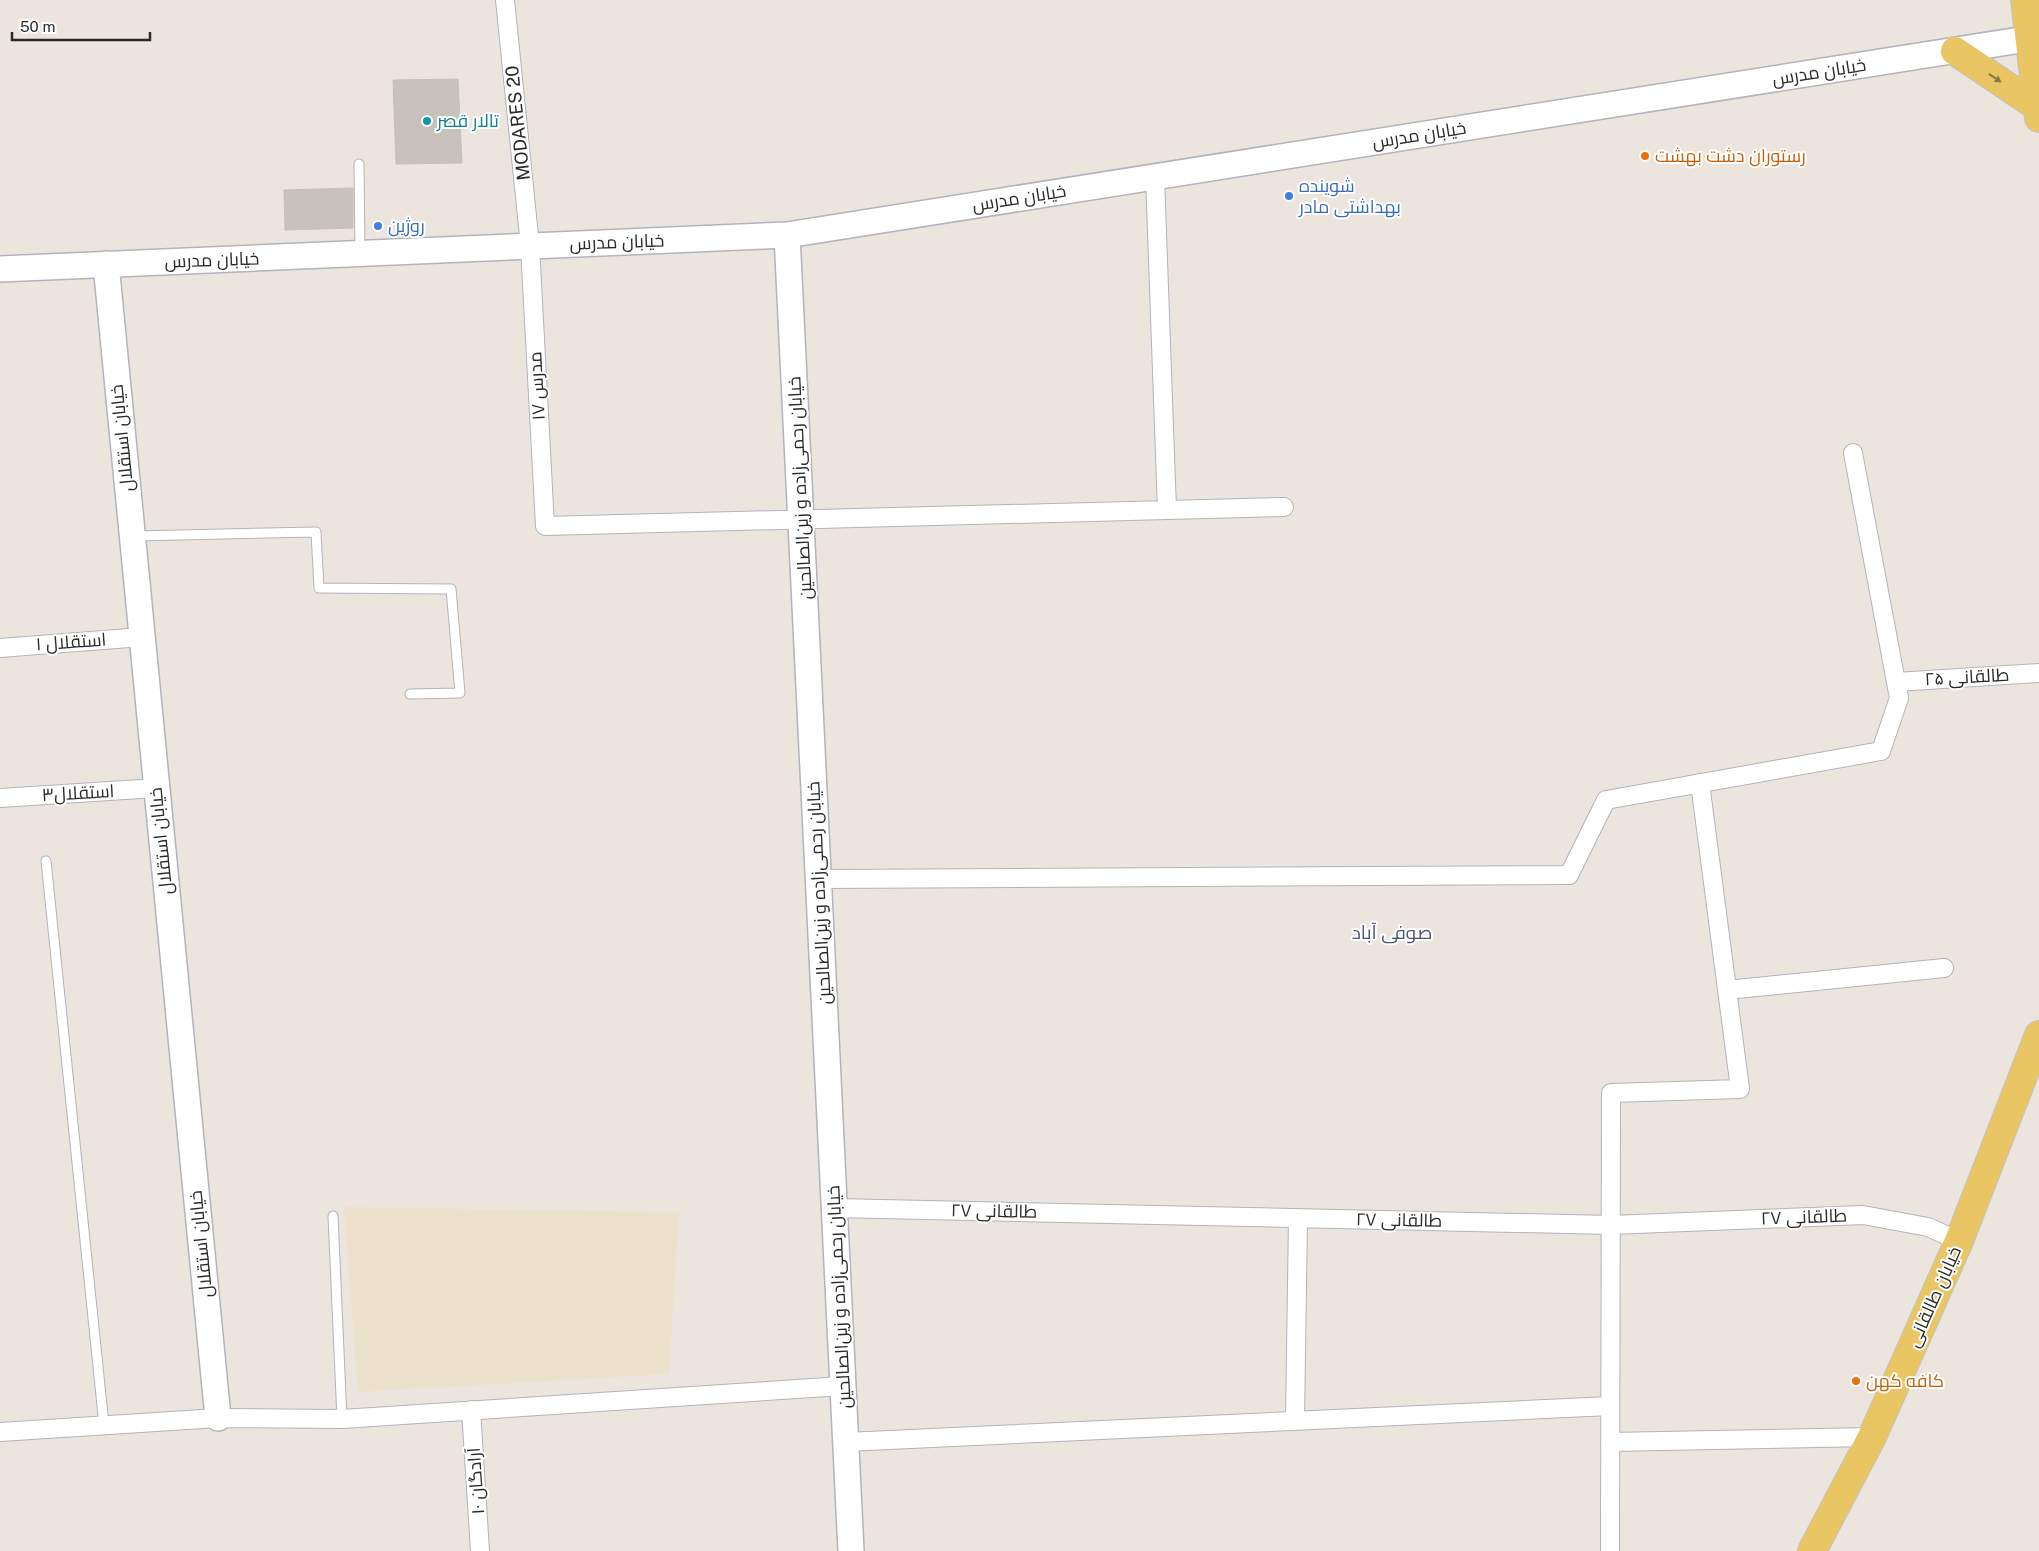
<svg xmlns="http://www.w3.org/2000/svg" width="2039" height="1551" font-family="'Public Sans',Cairo,sans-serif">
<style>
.education{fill:#ece1cd}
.building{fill:#c7c2bc;stroke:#c7c0b6}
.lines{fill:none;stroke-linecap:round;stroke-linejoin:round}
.lane-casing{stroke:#b0b4bd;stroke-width:11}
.street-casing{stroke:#b0b4bd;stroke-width:20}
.secondary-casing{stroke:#b0b4bd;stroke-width:28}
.primary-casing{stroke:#c3c3c3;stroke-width:30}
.lane{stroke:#fff;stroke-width:9}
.street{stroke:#fff;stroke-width:18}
.secondary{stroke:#fff;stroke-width:25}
.primary{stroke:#eac563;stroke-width:28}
.oneway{fill:#8a7846}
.culture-dot{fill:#0f9aa8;stroke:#fff;stroke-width:2}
.food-dot{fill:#e8710a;stroke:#fff;stroke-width:2}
.shop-dot{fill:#3f7fe0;stroke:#fff;stroke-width:2}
.labels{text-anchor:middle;stroke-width:4;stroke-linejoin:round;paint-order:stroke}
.street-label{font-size:18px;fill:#2a2a2a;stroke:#fff}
.culture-label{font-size:18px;fill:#0d838f;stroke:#fff;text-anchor:start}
.food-label{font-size:18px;fill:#c56008;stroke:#fff;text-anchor:start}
.shop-label{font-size:18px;fill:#366cbe;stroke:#fff;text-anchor:start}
.neighbourhood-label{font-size:19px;fill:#4d5679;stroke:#fff}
</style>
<rect width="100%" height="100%" fill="#ece5dd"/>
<path class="education" d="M344,1207L679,1212L669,1374L358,1392Z"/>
<path class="building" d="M458,79L462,163L396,164L393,80Z
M353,188V228L285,230L284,190Z"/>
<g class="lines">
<g class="lane-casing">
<path id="lane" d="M359,164L360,253
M135,536L316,532L319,588L451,589L460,693L410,694
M46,861L104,1425
M333,1216L342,1419"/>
</g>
<g class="street-casing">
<path id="street" d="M505,0L530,246L545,526L1284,507
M1155,177L1167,510
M0,648L142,637
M1896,682L2039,673
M0,798L156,788
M819,879L1569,875L1606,800L1881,751L1899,698L1853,453
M1727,990L1944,968
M835,1208L1611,1225L1863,1215L1928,1227L1959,1241
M471,1410L480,1551
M1295,1421L1298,1218
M0,1432L218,1418L342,1419L843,1386
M846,1442L1610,1406
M1610,1442L1872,1437
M1610,1551L1611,1093L1740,1089L1700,783"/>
</g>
<g class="secondary-casing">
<path id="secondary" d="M787,235L851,1551
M106,264L218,1418
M0,269L787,235L2039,37"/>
</g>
<g class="primary-casing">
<path id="primary" d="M2025,0L2039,118
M1955,51L2038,107
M1812,1551L1872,1437L1959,1241L2039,1035"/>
</g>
<use href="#lane" class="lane"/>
<use href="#street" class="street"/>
<use href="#secondary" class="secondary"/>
<use href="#primary" class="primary"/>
</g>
<defs><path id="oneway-solid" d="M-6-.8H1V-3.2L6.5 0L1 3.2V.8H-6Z" transform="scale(1.25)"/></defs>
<use class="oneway" href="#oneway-solid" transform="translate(1995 78) rotate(34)"/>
<circle class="culture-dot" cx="427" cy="121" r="5"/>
<g class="food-dot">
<circle cx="1645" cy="156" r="5"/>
<circle cx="1856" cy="1381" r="5"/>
</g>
<g class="shop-dot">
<circle cx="1289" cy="196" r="5"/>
<circle cx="378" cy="226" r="5"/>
</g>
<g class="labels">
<g class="street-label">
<text transform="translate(1819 72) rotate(-9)" y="6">خیابان مدرس</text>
<text transform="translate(518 123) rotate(-96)" y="6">MODARES 20</text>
<text transform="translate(1419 135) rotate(-9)" y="6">خیابان مدرس</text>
<text transform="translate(1019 198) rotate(-9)" y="6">خیابان مدرس</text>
<text transform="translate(617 242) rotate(-2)" y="6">خیابان مدرس</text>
<text transform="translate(212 260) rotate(-2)" y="6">خیابان مدرس</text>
<text transform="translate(537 386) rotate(-93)" y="6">مدرس ۱۷</text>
<text transform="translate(122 438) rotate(-96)" y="6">خیابان استقلال</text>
<text transform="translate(800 488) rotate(-93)" y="6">خیابان رحمی‌زاده و زین‌الصالحین</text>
<text transform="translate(71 642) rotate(-4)" y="6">استقلال ۱</text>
<text transform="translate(1967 677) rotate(-3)" y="6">طالقانی ۲۵</text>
<text transform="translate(78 793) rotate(-3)" y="6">استقلال۳</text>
<text transform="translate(161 841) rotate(-96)" y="6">خیابان استقلال</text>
<text transform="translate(819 893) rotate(-93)" y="6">خیابان رحمی‌زاده و زین‌الصالحین</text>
<text transform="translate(994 1211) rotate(1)" y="6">طالقانی ۲۷</text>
<text transform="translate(1804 1217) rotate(-2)" y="6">طالقانی ۲۷</text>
<text transform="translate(1399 1220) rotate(1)" y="6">طالقانی ۲۷</text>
<text transform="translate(201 1244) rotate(-96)" y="6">خیابان استقلال</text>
<text transform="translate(839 1297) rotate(-93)" y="6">خیابان رحمی‌زاده و زین‌الصالحین</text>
<text transform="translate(1934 1297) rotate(-66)" y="6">خیابان طالقانی</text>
<text transform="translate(476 1481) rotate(-94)" y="6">آرادگان ۱۰</text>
</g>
<g class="culture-label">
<text x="437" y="127">تالار قصر</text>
</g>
<g class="food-label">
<text x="1655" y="162">رستوران دشت بهشت</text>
<text x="1866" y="1387">کافه کهن</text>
</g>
<g class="shop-label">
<text x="1299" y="192">شوینده<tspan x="1299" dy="21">بهداشتی مادر</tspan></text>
<text x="388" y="232">روژین</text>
</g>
<g class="neighbourhood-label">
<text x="1392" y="939">صوفی آباد</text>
</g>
</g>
<path d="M12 32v8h138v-8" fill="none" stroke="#2a2a2a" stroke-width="2.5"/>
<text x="20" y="32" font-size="15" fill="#2a2a2a" stroke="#ffffff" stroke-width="4" paint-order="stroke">50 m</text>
</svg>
